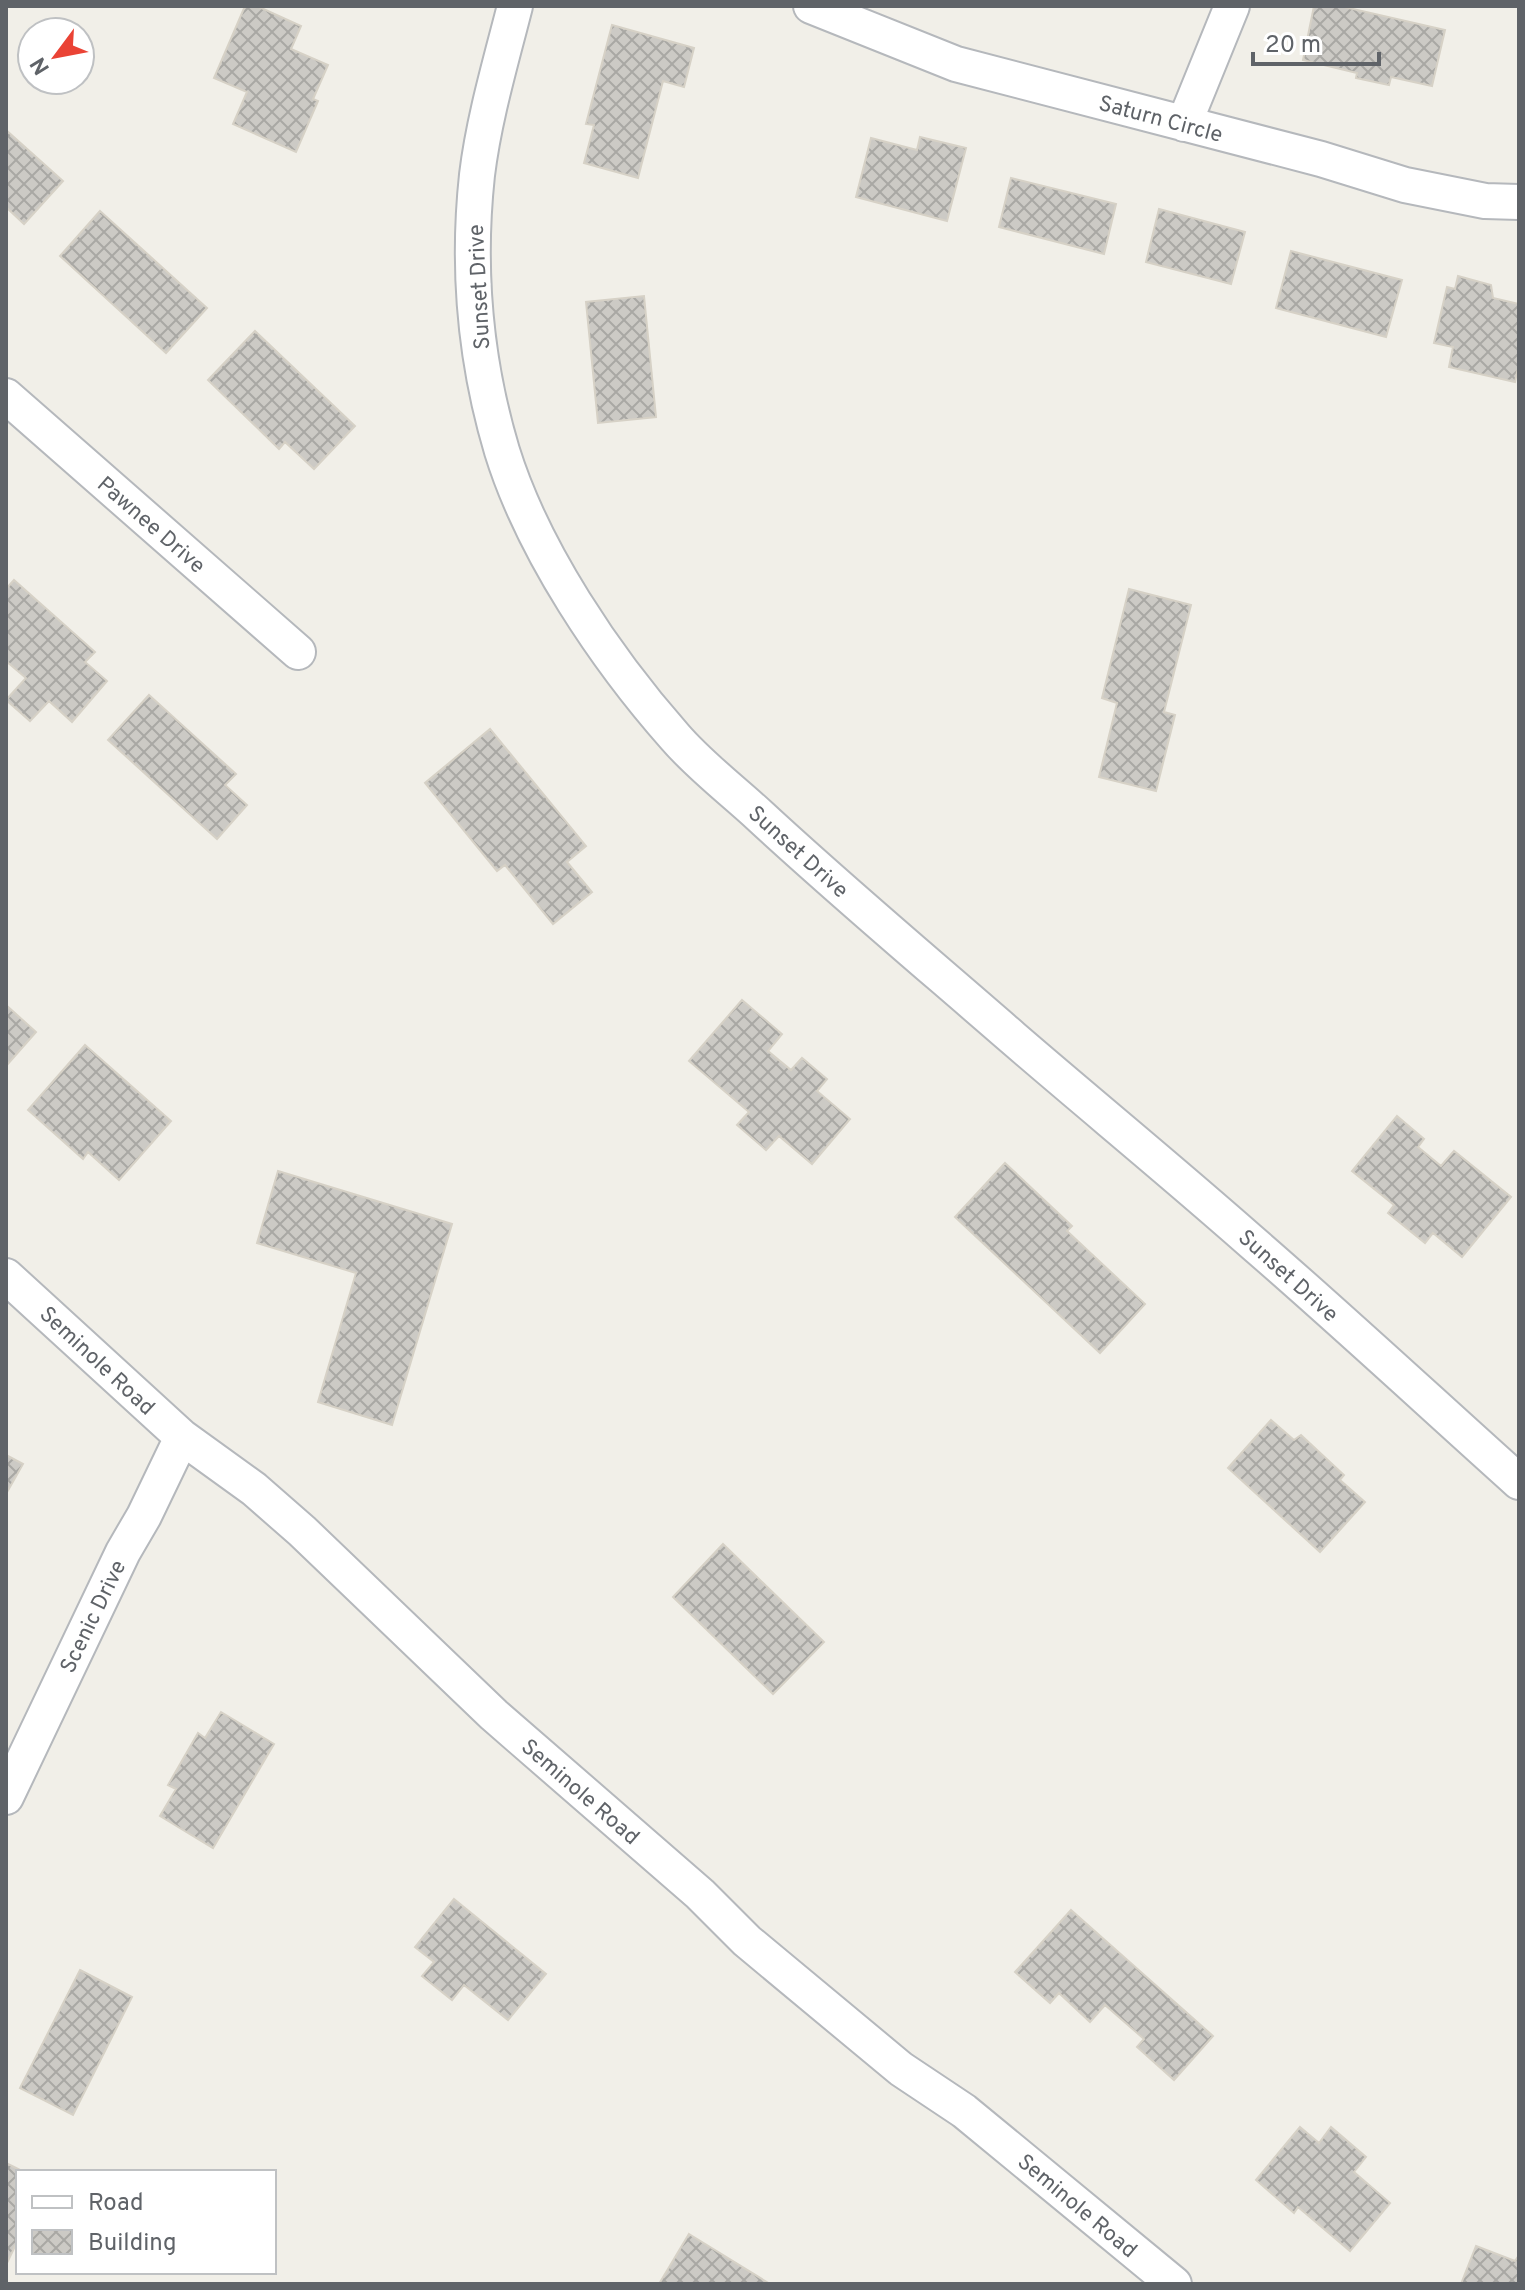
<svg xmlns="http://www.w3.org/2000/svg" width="1525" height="2290" font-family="Overpass,sans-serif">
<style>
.building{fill:url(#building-cross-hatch);stroke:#d6d1c6;stroke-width:2}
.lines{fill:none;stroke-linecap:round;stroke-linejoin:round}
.minor-casing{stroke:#b5b8bc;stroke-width:38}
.minor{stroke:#fff;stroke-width:34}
.labels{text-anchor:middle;stroke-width:8;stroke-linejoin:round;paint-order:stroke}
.street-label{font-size:22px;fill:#5f6368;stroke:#fff}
</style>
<defs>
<pattern id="building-cross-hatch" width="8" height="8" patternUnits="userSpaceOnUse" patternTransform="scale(2)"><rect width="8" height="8" fill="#cccac5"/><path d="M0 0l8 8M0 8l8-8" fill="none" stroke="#a9a8a4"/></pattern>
</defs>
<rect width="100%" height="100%" fill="#f1efe8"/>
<path class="building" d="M245,6H257L301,26L291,49L328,65L313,99L318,101L296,152L233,124L247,92L214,78Z
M1314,6H1340L1445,30L1432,86L1391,77L1389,85L1356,78L1357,73L1303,60Z
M612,25L694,48L684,87L663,81L638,178L584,163L594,125L586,124Z
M6,130L63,181L24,224L6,207Z
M920,137L966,148L947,221L856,197L871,138L917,150Z
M1011,178L1116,204L1104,254L999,227Z
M1159,209L1245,232L1231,284L1146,262Z
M100,211L207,308L166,353L60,256Z
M1291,251L1402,280L1386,337L1276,308Z
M1458,276L1491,285L1493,298L1519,304V363L1515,382L1449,367L1453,347L1434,343L1447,287L1455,289Z
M644,296L656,417L598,423L586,302Z
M255,331L355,426L314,469L285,442L279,449L208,380Z
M14,580L95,652L85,662L107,681L72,722L49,701L30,721L6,700L26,678L6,661V589Z
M1129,589L1191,605L1164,712L1175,715L1156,791L1099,777L1117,703L1102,698Z
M149,695L236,774L225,785L247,805L217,839L108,740Z
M490,729L586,846L567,862L592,892L553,924L505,865L497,871L425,783Z
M742,1000L782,1034L768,1051L791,1070L802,1058L827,1079L817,1091L850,1119L812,1164L779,1136L766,1150L737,1125L749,1112L689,1061Z
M6,1005L36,1032L6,1066Z
M85,1045L171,1121L119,1180L88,1152L83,1159L28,1110Z
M1397,1116L1424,1139L1418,1147L1441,1166L1454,1151L1511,1197L1462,1257L1433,1233L1425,1243L1388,1213L1394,1205L1352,1171Z
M1005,1163L1072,1226L1067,1231L1145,1304L1100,1353L955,1217Z
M278,1171L452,1224L392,1425L318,1402L356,1273L257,1243Z
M1271,1420L1294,1440L1301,1435L1344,1475L1340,1480L1365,1502L1320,1552L1228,1468Z
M6,1455L23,1464L6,1494Z
M723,1544L824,1642L773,1694L673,1597Z
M221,1712L274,1744L213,1848L160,1816L176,1789L168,1785L198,1733L205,1738Z
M454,1899L546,1974L508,2020L464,1985L452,2000L422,1976L434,1962L415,1947Z
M1071,1910L1213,2036L1174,2080L1137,2047L1144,2039L1105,2005L1090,2022L1059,1993L1050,2003L1015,1972Z
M80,1970L132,1997L73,2115L20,2088Z
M1300,2127L1319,2143L1331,2127L1366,2157L1354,2172L1390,2203L1350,2251L1298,2207L1294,2213L1256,2180Z
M6,2163L24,2172H18V2240L6,2265Z
M689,2234L770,2284H659Z
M1476,2246L1515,2261L1519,2255V2284H1461Z"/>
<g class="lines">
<g class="minor-casing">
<path id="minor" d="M515,6C501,61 484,118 477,175C467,268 475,361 502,451C533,551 606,659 675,737C700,766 732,790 760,816C842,892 928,964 1013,1038C1093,1107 1175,1174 1254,1244C1344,1322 1431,1403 1519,1482
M811,6L956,64L1321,159L1405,185L1485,201L1519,202
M1184,124L1232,6
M6,396L298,652
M6,1276L182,1437L254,1489L302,1531L494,1715L700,1894L747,1941L901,2069L964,2111L1174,2284
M6,1797L123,1552L144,1516L182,1437"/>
</g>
<use href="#minor" class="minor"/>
</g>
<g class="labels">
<g class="street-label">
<text transform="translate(1161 118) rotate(15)" y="8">Saturn Circle</text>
<text transform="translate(478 287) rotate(-93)" y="8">Sunset Drive</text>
<text transform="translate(152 524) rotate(41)" y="8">Pawnee Drive</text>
<text transform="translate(799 851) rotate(42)" y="8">Sunset Drive</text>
<text transform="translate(1289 1275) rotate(42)" y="8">Sunset Drive</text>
<text transform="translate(98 1360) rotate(43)" y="8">Seminole Road</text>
<text transform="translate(92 1616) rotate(-64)" y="8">Scenic Drive</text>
<text transform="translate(581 1791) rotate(41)" y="8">Seminole Road</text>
<text transform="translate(1078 2205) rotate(40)" y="8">Seminole Road</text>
</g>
</g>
<rect width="1525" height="2290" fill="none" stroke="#5f6368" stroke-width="16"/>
<rect x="16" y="2170" width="260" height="104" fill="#ffffff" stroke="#bfc1c3" stroke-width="2"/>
<rect x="32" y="2196" width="40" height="12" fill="#ffffff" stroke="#bfc1c3" stroke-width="2"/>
<text x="88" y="2210" font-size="24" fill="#5f6368">Road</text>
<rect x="32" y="2230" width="40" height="24" fill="url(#building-cross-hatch)" stroke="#bfc1c3" stroke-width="2"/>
<text x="88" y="2250" font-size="24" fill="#5f6368">Building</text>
<g transform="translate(56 56) rotate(238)"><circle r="38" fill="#ffffff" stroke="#bfc1c3" stroke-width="2"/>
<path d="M0-6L14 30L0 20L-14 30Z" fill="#ea4335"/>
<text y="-12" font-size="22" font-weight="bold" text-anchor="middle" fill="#5f6368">N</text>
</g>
<path d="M1253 52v12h126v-12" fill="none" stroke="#5f6368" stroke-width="4"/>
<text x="1265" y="52" font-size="24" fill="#5f6368" stroke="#ffffff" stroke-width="6" paint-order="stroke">20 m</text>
</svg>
